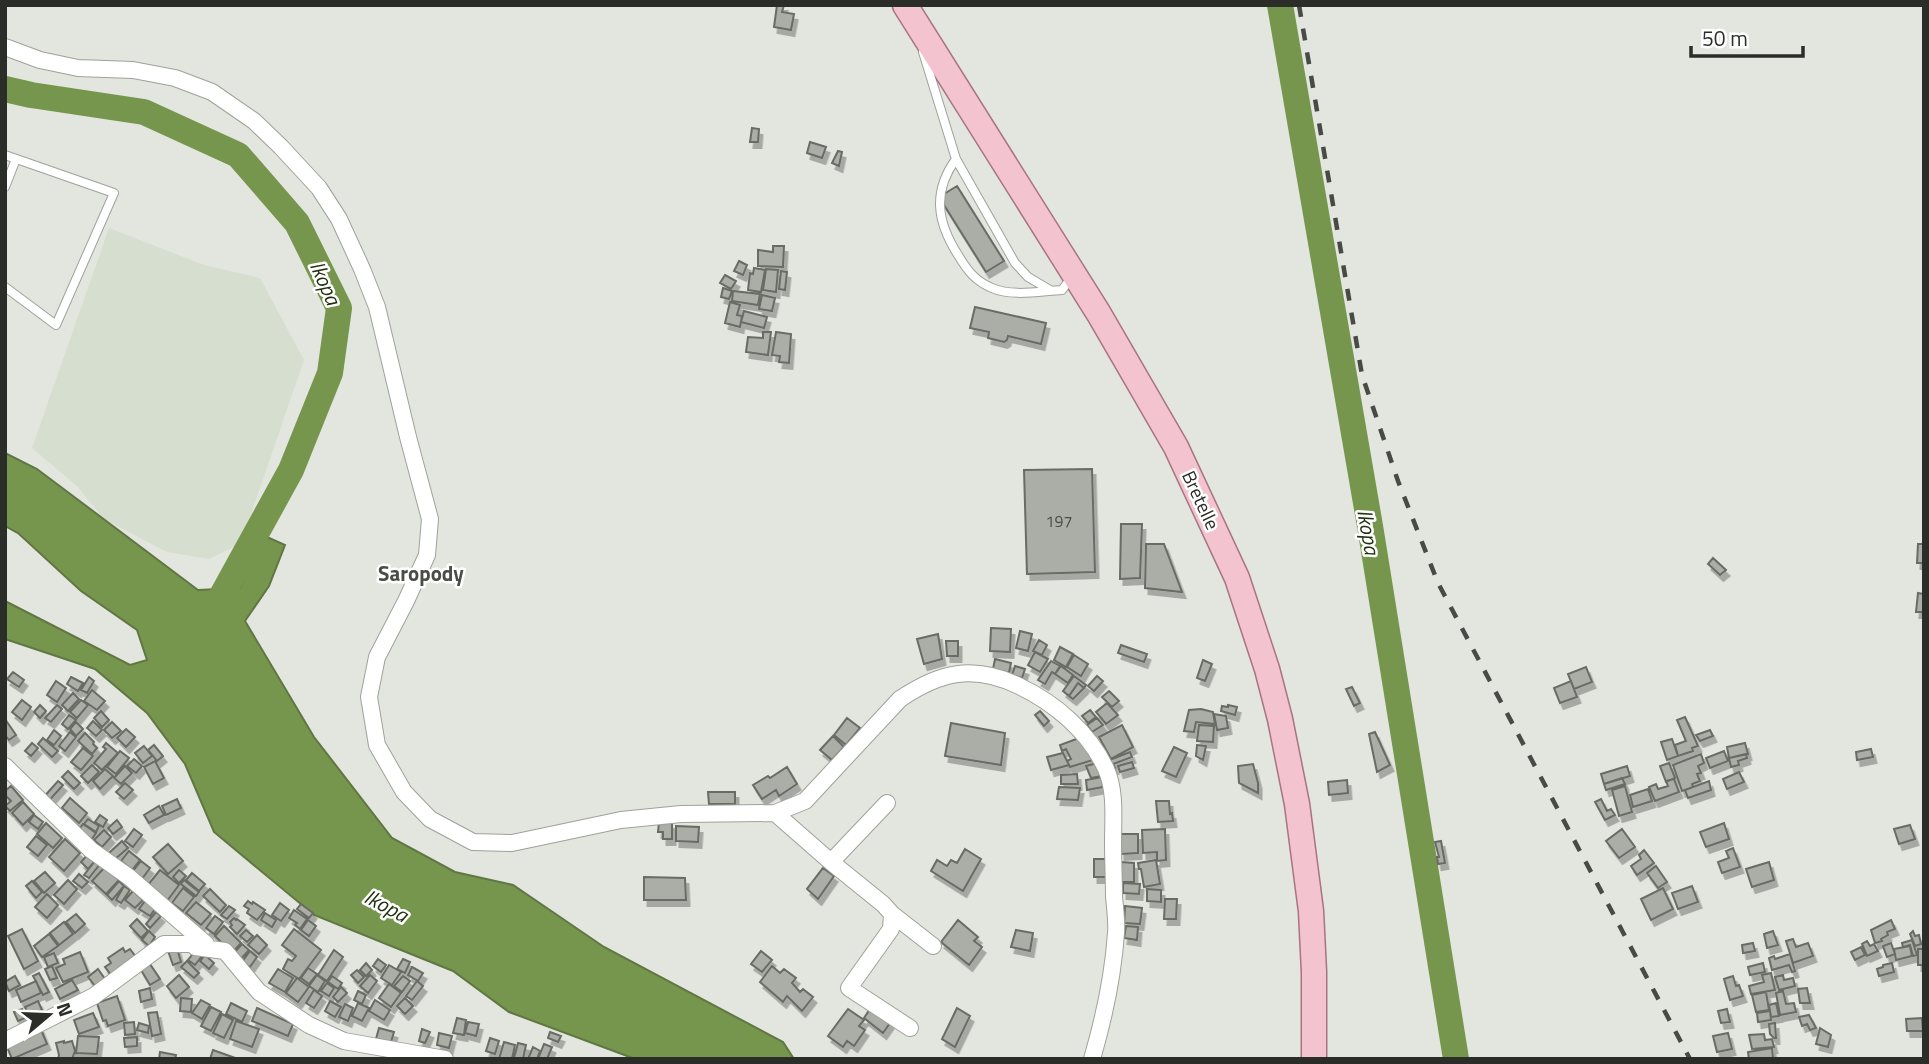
<svg xmlns="http://www.w3.org/2000/svg" width="1929" height="1064" font-family="'Titillium Web',sans-serif">
<style>
.built{fill:#d6decf}
.water{fill:#76964e;stroke:#607643;stroke-width:2}
.lines{fill:none;stroke-linecap:round;stroke-linejoin:round}
.river{stroke:#76964e;stroke-width:26}
.building{fill:#aaaea6;stroke:#686c65;stroke-width:2;filter:url(#shadow)}
.lane-casing{stroke:#9ea29a;stroke-width:10}
.street-casing{stroke:#9ea29a;stroke-width:18}
.primary-casing{stroke:#a87481;stroke-width:27}
.lane{stroke:#fff;stroke-width:8}
.street{stroke:#fff;stroke-width:16}
.primary{stroke:#f4c3d0;stroke-width:24}
.rail{stroke:#484a46;stroke-width:4.5;stroke-dasharray:12 12;stroke-linecap:butt}
.labels{text-anchor:middle;stroke-width:5;stroke-linejoin:round;paint-order:stroke}
.number-label{font-size:16px;fill:#4b4d48}
.street-label{font-size:19px;fill:#2b2d29;stroke:#fff}
.water-label{font-size:21px;font-style:italic;fill:#233111;stroke:#fff}
.neighbourhood-label{font-size:21px;font-weight:bold;fill:#494d46;stroke:#fff}
</style>
<defs>
<filter id="shadow"><feDropShadow dx="3.5" dy="6" stdDeviation="0" flood-color="#0004"/></filter>
</defs>
<rect width="100%" height="100%" fill="#e2e6de"/>
<path class="built" d="M109,228L204,265L260,278L304,360L241,543L209,559L167,552L104,519L77,486L32,448Z"/>
<path class="water" d="M5,453L37,469L198,590L240,588L265,536L285,545L269,586L245,621L314,737L392,838L455,872L513,885L604,947L783,1042L794,1059H635L509,1012L453,971L314,915L214,832L185,764L147,713L95,669L5,639V601L130,665L147,660L137,630L81,591L18,533L5,526Z"/>
<g class="lines">
<path class="river" d="M1280,5L1370,526L1456,1059
M5,89L31,95L144,112L238,155L297,223L339,308L330,373L291,470L209,619"/>
</g>
<path class="building" d="M777,5H784L782,12L794,14L791,30L774,27Z
M752,128L759,129L758,142H750Z
M810,142L826,147L822,158L807,153Z
M838,151L842,152L839,166L832,163Z
M957,186L1004,261L986,272L939,197Z
M773,246H784L783,267L758,266V250L773,252Z
M739,261L747,265L743,275L734,271Z
M754,268L765,270L761,292L748,290L750,273L753,274Z
M766,269L778,270L776,292L763,290Z
M781,271L787,272L785,290L779,289Z
M725,275L736,281L731,289L720,283Z
M723,288L732,291L729,299L721,297Z
M733,291L760,294L758,305L732,301Z
M762,295L775,298L772,311L759,309Z
M730,302L740,305L737,315L742,316L740,327L725,323Z
M975,307L1046,323L1041,344L1008,336L1007,340L1004,342L988,338L989,332L970,328Z
M744,311L767,317L764,328L741,322Z
M763,332H771L768,355L746,352L748,337L763,338Z
M776,332L791,334L789,363L779,362L780,356L772,355Z
M1092,469L1095,572L1027,574L1024,470Z
M1121,524H1142L1140,578L1120,579Z
M1146,544H1164L1182,592L1145,588Z
M1918,544H1924V563H1917Z
M1713,558L1726,570L1720,575L1708,564Z
M1918,593L1924,594V612H1916Z
M991,628L1011,629L1010,652L990,651Z
M1020,631L1032,634L1028,651L1016,648Z
M938,634L942,659L924,664L917,639Z
M1039,640L1047,645L1042,655L1033,651Z
M946,641H958V656H947Z
M1121,645L1147,654L1144,662L1118,653Z
M1060,647L1073,654L1066,667L1054,660Z
M1035,652L1048,659L1040,672L1028,665Z
M1074,655L1088,664L1081,676L1067,667Z
M995,659L1011,663L1009,673L993,669Z
M1203,660L1212,664L1205,681L1197,678Z
M1051,661L1060,666L1055,674L1052,672L1045,684L1038,680Z
M1015,666L1025,669L1022,678L1012,675Z
M1061,666L1073,675L1068,683L1055,674Z
M1586,667L1592,682L1574,689L1568,674Z
M13,672L24,680L19,687L7,679Z
M1074,676L1086,685L1084,688L1078,683L1069,696L1063,691Z
M1097,676L1103,681L1094,691L1088,686Z
M71,677L83,683L78,691L67,684Z
M89,677L94,681L87,693L81,690Z
M56,681L66,688L57,702L47,695Z
M1571,681L1577,697L1560,703L1554,688Z
M1078,683L1084,688L1073,699L1069,696Z
M1352,687L1360,703L1354,706L1346,689Z
M92,690L105,701L97,710L84,701Z
M1109,691L1119,701L1112,707L1102,697Z
M73,693L79,699L68,711L62,705Z
M22,700L31,707L22,720L12,712Z
M81,700L88,705L77,718L70,712Z
M1107,703L1118,715L1106,724L1096,712Z
M40,705L46,711L40,718L34,712Z
M57,705L62,709L51,722L45,718Z
M1228,705L1237,707L1235,715L1221,711L1222,706L1228,707Z
M1201,709L1213,712L1215,724L1196,722L1194,732L1184,731L1189,710Z
M1090,710L1096,717L1088,723L1082,716Z
M101,711L109,720L102,727L94,718Z
M1040,711L1049,721L1044,726L1035,715Z
M1214,714L1226,716L1228,728L1217,730Z
M69,715L76,720L68,729L62,724Z
M1685,717L1698,746L1692,748L1693,751L1678,756L1675,745L1686,741L1677,720Z
M847,718L860,728L846,745L834,735Z
M1097,718L1103,725L1092,732L1087,725Z
M5,719L16,735L9,740L5,735Z
M93,721L102,730L96,736L87,728Z
M76,722L83,729L76,736L70,729Z
M112,722L121,731L112,738L104,730Z
M951,723L1005,733L1001,765L945,756Z
M1122,725L1133,747L1111,759L1099,737Z
M1199,725L1214,726L1213,742L1197,741Z
M126,729L135,737L126,747L117,738Z
M54,730L61,736L54,745L47,740Z
M1710,730L1713,736L1700,741L1696,735Z
M70,732L76,737L65,751L59,746Z
M1375,732L1390,765L1377,772L1369,734Z
M85,733L94,742L93,744L97,748L92,754L78,741Z
M833,736L844,747L832,760L820,750Z
M43,738L58,751L52,757L38,744Z
M1079,738L1093,760L1070,767L1067,761L1071,759L1066,749L1062,751L1060,745Z
M1672,739L1678,756L1667,760L1661,742Z
M32,743L38,748L31,756L25,751Z
M106,743L118,753L102,770L94,763L106,749L103,747Z
M1745,743L1748,754L1729,758L1727,747Z
M154,745L163,756L157,761L148,750Z
M1197,745L1206,746L1203,760L1196,756Z
M144,746L152,756L143,763L135,753Z
M1174,747L1187,753L1176,777L1162,771Z
M83,748L93,756L81,770L71,762Z
M1871,749L1873,757L1857,760L1856,752Z
M120,751L129,758L116,774L107,767Z
M1724,751L1728,761L1710,768L1706,758Z
M1130,752L1132,757L1113,764L1115,768L1110,770L1107,761Z
M1063,753L1069,765L1051,770L1047,757Z
M1701,754L1704,763L1698,766L1701,773L1697,774L1700,781L1692,784L1693,787L1682,791L1673,765Z
M1746,754L1747,758L1738,761L1739,765L1731,767L1729,758Z
M134,759L142,766L136,773L127,766Z
M155,761L164,778L153,784L144,767Z
M1132,762L1134,768L1120,772L1118,766Z
M1097,763L1102,776L1091,778L1086,766Z
M1669,763L1675,778L1666,782L1660,766Z
M1253,764L1258,783V793L1239,783L1238,766Z
M92,765L99,772L88,783L81,776Z
M125,766L132,773L121,784L114,778Z
M1627,766L1630,776L1604,784L1601,774Z
M787,767L797,784L779,796L776,790L762,799L753,785L768,776L770,778Z
M105,769L113,776L100,789L93,781Z
M68,771L80,783L74,789L62,777Z
M1739,772L1744,782L1727,789L1723,779Z
M1077,774L1078,784H1061V775Z
M1102,777L1103,787L1087,790L1086,780Z
M1622,778L1625,784L1606,790L1604,784Z
M1674,779L1679,792L1655,801L1649,787L1656,784L1658,789L1668,786L1666,781Z
M1347,780L1348,793L1329,795L1328,782Z
M58,781L63,785L47,803L42,799Z
M1709,781L1711,790L1688,798L1685,790Z
M125,783L133,790L124,799L116,792Z
M11,786L23,800L10,811L5,806L11,801L5,795V791Z
M1625,786L1632,812L1619,816L1612,790Z
M1059,787L1080,788L1078,800L1057,799Z
M1648,789L1652,801L1633,807L1630,795Z
M708,792H735V804H709Z
M70,798L87,813L79,823L62,808Z
M177,799L181,808L166,815L162,806Z
M1601,799L1607,811L1611,809L1615,815L1605,820L1595,802Z
M1156,801H1169L1170,814L1172,813L1173,821L1158,822Z
M23,802L34,814L23,825L12,813Z
M159,806L164,815L149,823L144,815Z
M34,815L43,822L38,829L29,822Z
M100,815L107,820L103,827L95,822Z
M88,819L99,826L96,832L84,824Z
M117,820L122,827L113,834L108,828Z
M46,823L62,838L53,848L37,834Z
M659,823H672V839H663V832H658Z
M1724,823L1729,839L1706,847L1700,832Z
M83,824L96,833L91,840L78,831Z
M1910,825L1915,839L1899,844L1894,829Z
M676,826L699,827L698,842L676,841Z
M134,829L142,835L133,847L125,841Z
M1165,829L1166,860L1157,861V852L1143,853L1142,830Z
M1622,829L1635,847L1619,858L1606,841Z
M104,830L111,837L102,847L94,840Z
M1120,834H1138V853L1121,854Z
M36,836L47,845L38,856L27,847Z
M65,839L80,853L64,871L49,857Z
M122,841L128,848L114,860L109,853Z
M1441,841L1445,863L1438,864L1437,857H1439L1435,842Z
M168,844L183,861L168,874L153,857Z
M1733,848L1740,867L1722,873L1718,862L1729,858L1726,851Z
M965,849L981,859L963,891L931,871L937,860L947,866L951,860L957,863Z
M1644,850L1654,863L1637,875L1631,866L1641,859L1639,855Z
M129,851L140,860L132,870L121,861Z
M88,854L96,860L88,869L81,862Z
M1094,859H1111L1110,877H1094Z
M1156,860L1160,884L1144,887L1141,869H1139L1138,863Z
M95,861L100,864L89,878L84,875Z
M141,861L150,868L142,879L133,871Z
M1121,862L1134,863V882H1121Z
M1769,862L1774,880L1752,887L1746,869Z
M1656,866L1667,882L1658,888L1647,873Z
M105,867L119,880L106,894L92,881Z
M823,868L834,876L818,899L807,889Z
M160,870L179,885L167,901L147,886Z
M179,870L186,876L179,883L173,877Z
M45,872L55,883L44,893L34,881Z
M192,873L205,884L199,891L186,880Z
M79,874L88,882L82,888L73,881Z
M644,877L685,878L686,900H644Z
M68,880L77,889L64,904L54,895Z
M184,880L199,892L196,896L181,884Z
M32,881L42,892L36,898L26,886Z
M119,881L124,886L112,900L107,895Z
M1123,883L1140,884L1139,894L1123,893Z
M124,886L130,890L121,903L116,900Z
M1692,886L1698,902L1678,909L1672,893Z
M183,888L194,897L183,911L172,903Z
M1663,888L1673,909L1651,920L1641,899Z
M210,889L226,905L220,912L203,896Z
M1147,889L1161,890V902L1147,901Z
M133,891L143,900L135,908L125,900Z
M47,894L58,905L47,918L35,907Z
M1165,899H1177L1176,919H1164Z
M145,901L155,909L150,916L139,909Z
M248,901L252,904L253,902L265,910L257,920L247,913L249,909L244,906Z
M196,902L211,914L201,925L186,913Z
M280,903L289,910L281,921L272,915Z
M301,904L313,913L309,918L297,909Z
M229,906L235,910L227,919L221,915Z
M1125,906L1142,908L1140,924L1124,923Z
M294,910L307,919L300,929L295,925L297,923L289,918Z
M156,912L161,916L150,928L146,924Z
M265,913L276,920L272,927L261,920Z
M76,914L85,924L75,933L66,922Z
M215,916L223,922L214,934L206,928Z
M234,918L236,920L237,919L245,925L237,934L230,927L232,925L230,922Z
M137,919L148,931L141,938L130,926Z
M308,920L316,926L309,936L301,930Z
M958,920L978,937L974,941L982,947L969,965L941,942Z
M1891,920L1895,929L1887,932L1888,935L1881,939L1882,941L1875,943L1871,930Z
M64,922L73,934L59,945L50,933Z
M224,926L241,943L232,953L215,936Z
M1126,926L1138,927L1137,940L1124,938Z
M22,929L38,961L24,969L8,936Z
M294,929L321,950L299,979L283,969L288,959L292,961L296,956L282,945Z
M246,930L253,936L247,942L240,936Z
M1016,930L1033,933L1030,951L1011,947Z
M149,931L155,937L149,946L142,940Z
M1773,931L1778,945L1767,948L1764,934Z
M1913,931L1915,936L1919,935L1921,944L1915,946L1910,934Z
M49,934L58,946L42,957L34,946Z
M257,935L267,945L259,954L248,945Z
M1793,939L1796,947L1808,943L1813,956L1793,963L1786,941Z
M1912,940L1917,955L1913,956L1910,945L1903,947L1902,943Z
M1867,941L1870,946L1874,944L1878,951L1867,956L1862,944Z
M1753,943L1755,951L1743,953L1742,945Z
M1891,943L1895,954L1887,957L1883,946Z
M242,944L249,950L240,960L233,954Z
M176,945L181,962L173,965L167,948Z
M1910,946L1912,956L1896,960L1894,949Z
M1861,947L1865,955L1855,960L1851,952Z
M123,948L125,952L130,949L136,957L111,975L105,967L111,963L108,958Z
M1918,949H1924V965H1918Z
M334,950L343,957L327,981L318,975Z
M195,951L202,956L195,965L188,960Z
M250,951L257,957L250,967L242,962Z
M761,951L772,960L762,972L751,964Z
M80,952L88,972L63,982L56,968L65,964L63,959Z
M54,953L58,963L48,967L44,957Z
M1790,954L1795,971L1792,972L1789,965L1772,970L1769,958L1774,956L1775,959Z
M205,955L214,963L209,969L200,961Z
M378,959L386,965L381,972L373,966Z
M403,959L410,962L405,973L397,969Z
M187,961L199,973L194,978L181,967Z
M366,963L372,970L366,976L360,970Z
M1763,963L1765,972L1750,975L1748,967Z
M1892,963L1894,972L1879,976L1877,969L1883,967V965Z
M150,964L160,979L150,985L141,970Z
M389,965L401,972L392,985L381,978Z
M52,966L57,978L50,980L45,969Z
M772,966L780,973L784,969L796,978L792,983L800,992L803,989L813,997L802,1011L787,996L783,1002L760,982Z
M412,967L423,973L418,981L408,975Z
M308,968L317,974L309,984L301,978Z
M98,969L105,979L95,986L88,977Z
M278,969L293,978L285,992L269,983Z
M357,970L364,977L358,983L351,975Z
M39,973L49,992L43,995L33,976Z
M1771,973L1775,990L1751,994L1749,986L1764,982L1762,975Z
M179,975L189,987L176,998L167,986Z
M317,975L325,981L318,992L309,986Z
M370,975L377,981L368,993L360,986Z
M1783,975L1784,980L1793,978L1795,986L1779,990L1775,977Z
M15,976L20,985L9,991L5,982Z
M332,976L342,983L338,989L328,982Z
M403,976L410,981L402,992L394,986Z
M1733,976L1736,986L1739,985L1743,996L1730,1000L1724,979Z
M297,978L309,987L298,1002L286,993Z
M72,980L78,990L60,999L55,989Z
M36,981L41,993L21,1002L16,990Z
M417,981L423,986L412,1000L406,996Z
M327,983L334,988L329,996L321,991Z
M389,984L401,993L391,1007L379,998Z
M341,987L347,993L338,1002L333,997Z
M150,988L152,999L141,1002L139,991Z
M1807,988L1810,1003H1800L1798,989Z
M314,990L322,996L314,1008L306,1003Z
M358,991L366,995L362,1004L354,1000Z
M1783,991L1786,1004L1794,1003L1796,1012L1780,1015L1776,993Z
M1766,992L1769,1010L1756,1012L1752,995Z
M117,996L125,1020L108,1026L106,1020L103,1021L97,1003Z
M181,998L192,999L191,1012L180,1011Z
M405,998L413,1006L405,1014L397,1006Z
M201,1000L210,1005L202,1019L192,1013Z
M375,1000L390,1010L384,1020L369,1011Z
M38,1001L42,1010L29,1016L25,1007Z
M330,1001L341,1007L335,1017L325,1011Z
M231,1003L247,1011L242,1022L226,1014Z
M358,1003L369,1008L362,1021L352,1016Z
M1776,1003L1779,1016L1771,1017L1769,1005Z
M345,1004L353,1008L348,1021L339,1017Z
M211,1007L221,1012L211,1031L201,1026Z
M257,1008L293,1024L288,1036L252,1021Z
M957,1008L970,1016L955,1047L942,1039Z
M22,1009L25,1018L18,1021L14,1012Z
M848,1009L864,1020L859,1026L865,1030L854,1046L847,1041L843,1047L828,1036Z
M870,1009L890,1023L883,1033L864,1018Z
M1727,1009L1730,1022L1721,1023L1718,1011Z
M1770,1011L1771,1020L1758,1022L1757,1013Z
M157,1012L161,1034L152,1036L148,1013Z
M93,1013L99,1027L79,1034L74,1020Z
M222,1014L233,1020L224,1038L213,1033Z
M1809,1015L1816,1028L1810,1030L1807,1024L1802,1026L1799,1017Z
M457,1018L466,1020L464,1035L453,1033Z
M1922,1018L1923,1031H1907L1906,1019Z
M236,1021L259,1029L252,1047L230,1039Z
M134,1022L135,1034L125,1035L124,1023Z
M468,1022L479,1024L476,1036L465,1033Z
M139,1023L149,1026L148,1033L137,1030Z
M1775,1023L1776,1038H1774L1770,1034L1769,1024Z
M40,1027L47,1044L12,1059L7,1047Z
M379,1028L394,1032L391,1042L376,1039Z
M1820,1028L1831,1035L1828,1047L1816,1044Z
M422,1029L430,1032L425,1043L419,1041Z
M550,1032L561,1036L558,1042L548,1038Z
M439,1033L452,1036L449,1048L437,1045Z
M1728,1033L1732,1049L1717,1052L1713,1036Z
M1764,1034L1765,1040L1772,1039L1774,1047L1752,1049L1749,1035Z
M78,1036L99,1037L97,1054L76,1053Z
M137,1037V1046L125,1047L124,1038Z
M490,1038L499,1041L495,1054L486,1051Z
M64,1041V1043L72,1041L75,1051L72,1059H58L59,1055L56,1043Z
M504,1042L515,1045L512,1059H499Z
M518,1043L526,1045L523,1059L514,1058Z
M544,1044L552,1047L547,1059H538Z
M533,1047L540,1051L537,1059H528Z
M1772,1048L1773,1059H1749L1748,1052Z
M213,1050L238,1059H210Z
M160,1052L176,1055L175,1059H159Z"/>
<g class="lines">
<g class="lane-casing">
<path id="lane" d="M923,52L956,159C932,192 937,222 958,255C967,270 975,281 992,288C1012,297 1041,291 1062,290L1071,278
M5,155L114,193L56,325L5,287
M956,159L1015,263L1028,277L1050,290
M5,187L16,159"/>
</g>
<g class="street-casing">
<path id="street" d="M5,47L40,60L78,68L133,70L175,78L212,92L254,121L281,147L319,188L339,219L362,269L377,307L408,437L430,519L427,555L406,601L377,657L369,697L377,745L404,792L430,819L473,842L512,843L621,820L681,814L775,813L805,801L900,699C940,672 973,664 1019,686C1055,703 1089,732 1106,769C1116,791 1113,819 1113,843C1113,861 1114,879 1114,896C1115,909 1117,921 1116,933C1113,977 1104,1018 1092,1059
M5,766L91,850L129,877L206,944H164L94,996L5,1041
M775,813L831,862L883,904L892,914L891,929L849,988L910,1028
M831,862L887,803
M892,914L933,946
M195,947L225,951L259,992L309,1025L344,1041L445,1059"/>
</g>
<g class="primary-casing">
<path id="primary" d="M905,5L1099,314L1176,447L1237,578L1267,669L1280,719L1297,804L1311,911L1314,972V1059"/>
</g>
<use href="#lane" class="lane"/>
<use href="#street" class="street"/>
<use href="#primary" class="primary"/>
<path class="rail" d="M1299,5L1362,375L1398,481L1438,583L1690,1059"/>
</g>
<g class="labels">
<g class="number-label">
<text x="1059" y="527">197</text>
</g>
<g class="street-label">
<text transform="translate(1201 500) rotate(65)" y="7">Bretelle</text>
</g>
<g class="water-label">
<text transform="translate(325 283) rotate(66)" y="7">Ikopa</text>
<text transform="translate(1368 532) rotate(80)" y="7">Ikopa</text>
<text transform="translate(386 906) rotate(28)" y="7">Ikopa</text>
</g>
<g class="neighbourhood-label">
<text x="421" y="581">Saropody</text>
</g>
</g>
<rect width="1929" height="1064" fill="none" stroke="#2b2d29" stroke-width="14"/>
<g transform="translate(49 1015) rotate(71)" stroke="#ffffff" stroke-width="5" paint-order="stroke">
<path d="M0-5L12 26L0 18L-12 26Z" fill="#2b2d29"/>
<text y="-10" font-size="19" font-weight="bold" text-anchor="middle" fill="#2b2d29">N</text>
</g>
<path d="M1691 46v10h112v-10" fill="none" stroke="#2b2d29" stroke-width="3.5"/>
<text x="1702" y="46" font-size="21" fill="#2b2d29" stroke="#ffffff" stroke-width="5" paint-order="stroke">50 m</text>
</svg>
